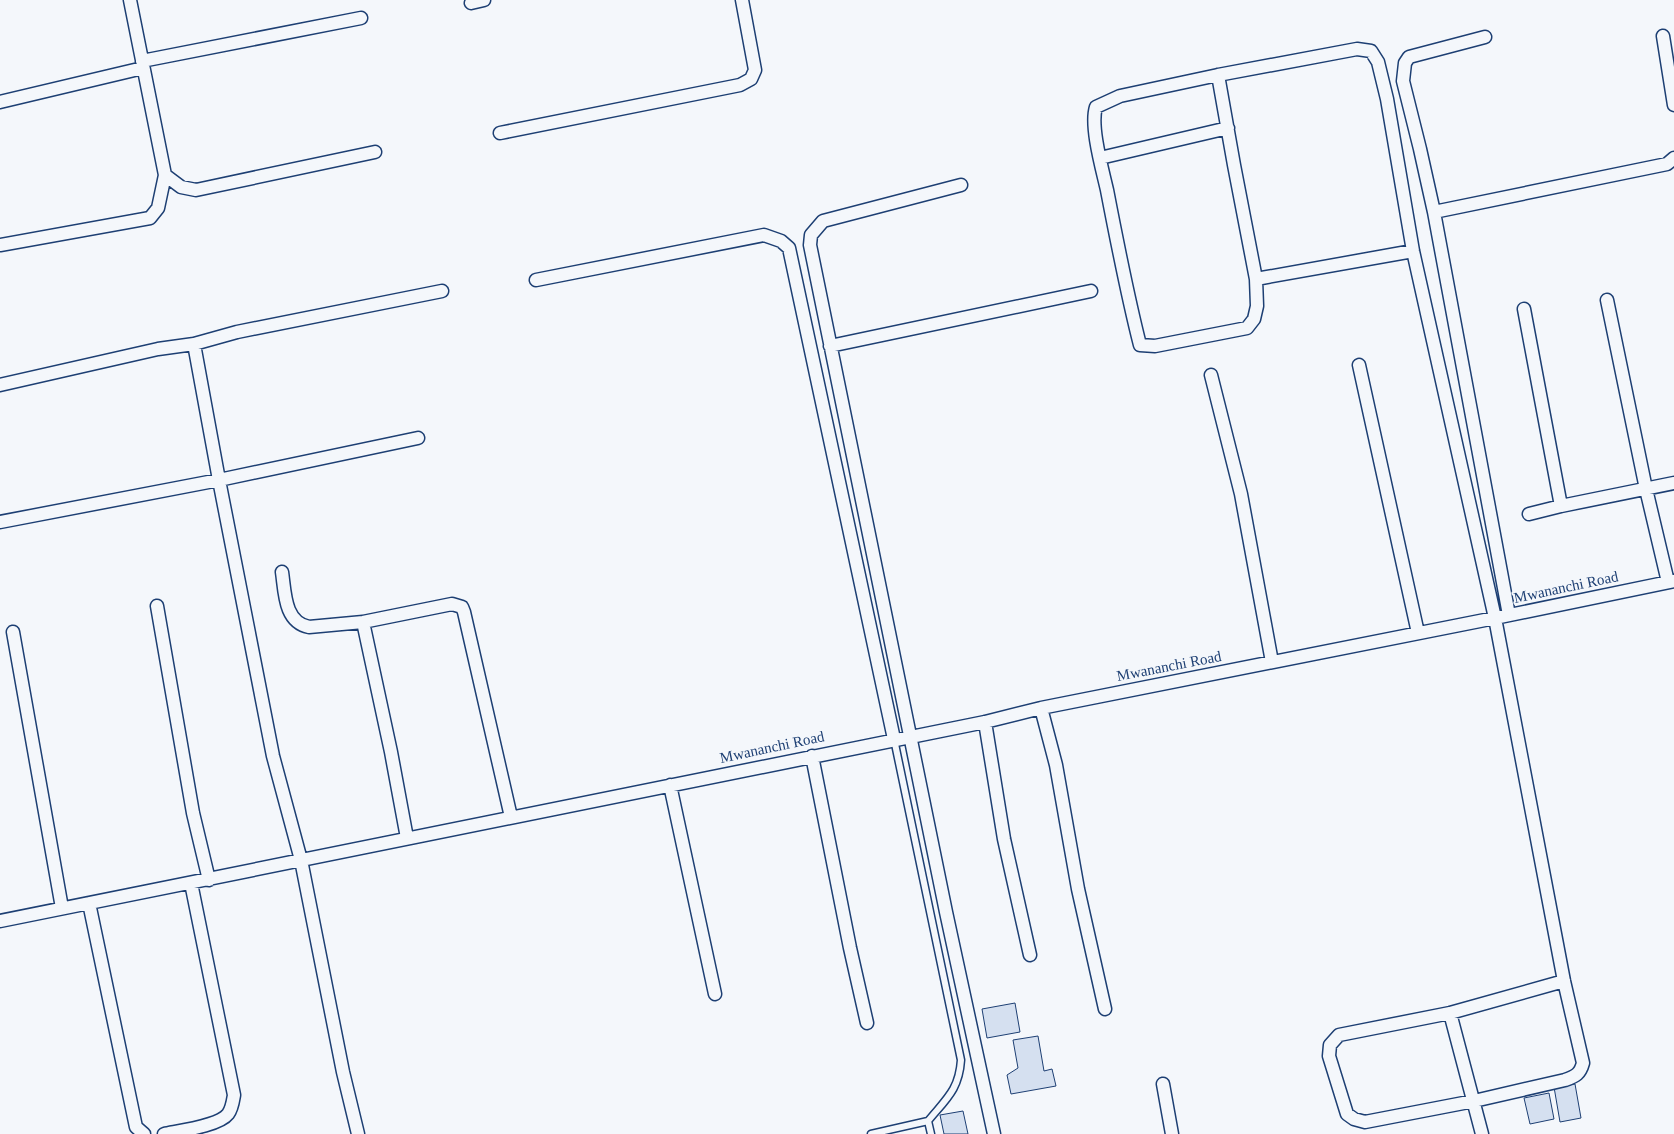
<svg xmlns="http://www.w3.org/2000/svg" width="1674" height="1134" font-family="Georgia,serif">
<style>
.building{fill:#d5e0f0;stroke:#1d3f73}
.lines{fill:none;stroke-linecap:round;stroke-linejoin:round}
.service-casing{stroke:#1d3f73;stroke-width:9}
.minor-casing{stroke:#1d3f73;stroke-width:15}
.service{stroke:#f4f7fb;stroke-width:6}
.minor{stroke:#f4f7fb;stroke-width:12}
.labels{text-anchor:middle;stroke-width:4;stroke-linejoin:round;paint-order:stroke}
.street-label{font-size:15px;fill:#1d3f73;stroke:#f4f7fb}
</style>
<rect width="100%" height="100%" fill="#f4f7fb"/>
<path class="building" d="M1015,1003L1020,1032L987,1038L982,1009Z
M1038,1036L1044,1071L1052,1069L1056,1086L1011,1094L1007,1075L1018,1068L1013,1040Z
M1575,1084L1581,1118L1560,1122L1554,1087Z
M1549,1093L1554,1119L1530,1124L1524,1098Z
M963,1111L968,1134H944L940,1115Z"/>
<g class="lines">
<g class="service-casing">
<path id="service" d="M894,739L961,1060C959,1090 946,1099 928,1121L931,1134
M871,1134L928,1121"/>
</g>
<g class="minor-casing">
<path id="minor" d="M130,0L165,175L181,187L196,190L375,152
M471,3L484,0
M1663,36L1674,105
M1485,37L1409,57L1405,63L1403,81L1420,149L1434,212L1509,615
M142,61L361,18
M1218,75L1234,165L1256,279L1257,306L1254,319L1247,328L1155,346L1140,345C1127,294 1117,242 1107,190C1102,168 1090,126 1096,107L1120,96L1218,75L1357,49L1371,51L1378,62L1387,99L1413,251L1495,618L1564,981L1583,1063C1580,1074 1576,1076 1565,1080L1474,1101L1365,1122L1354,1119L1347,1114L1329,1056L1330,1045L1339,1035L1450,1013L1564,981
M0,102L143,68
M500,133L740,85L751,79L755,70L742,0
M1100,158L1228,128
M961,185L823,221L811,235L810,245L946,912L994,1134
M1434,212L1667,164L1674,158
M0,245L150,218L158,208L165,175
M1256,279L1413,251
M536,280L764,235L781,241L789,248L894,739
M1607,300L1646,489L1668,582
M1524,309L1561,506L1674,483
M194,344L237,332L442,291
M830,346L1091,291
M1359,365L1418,633
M1211,375L1241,494L1272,662
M0,385L158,349L194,344L219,480L273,756L301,860L343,1072L358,1134
M1529,514L1561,506
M0,522L219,480L418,438
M282,572C285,592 284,622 309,627L363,622L452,604L462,607L464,612L511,817
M157,606L193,813L209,880
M363,622L391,752L407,838
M13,632L62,908
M1041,708L1056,765L1078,889L1105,1009
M985,722L1004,839L1030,955
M812,756L850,948L867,1023
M670,785L715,994
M89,903L136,1127L144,1134
M0,921L985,722L1041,708L1495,618L1674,581
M1450,1013L1482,1134
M1163,1084L1172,1134
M164,1134C178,1131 219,1126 228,1114C232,1109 233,1101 234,1095L191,883"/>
</g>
<use href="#service" class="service"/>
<use href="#minor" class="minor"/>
</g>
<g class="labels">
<g class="street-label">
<text transform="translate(1566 587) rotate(-12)" y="5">Mwananchi Road</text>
<text transform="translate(1169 666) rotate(-11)" y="5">Mwananchi Road</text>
<text transform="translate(772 747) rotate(-12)" y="5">Mwananchi Road</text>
</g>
</g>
</svg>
